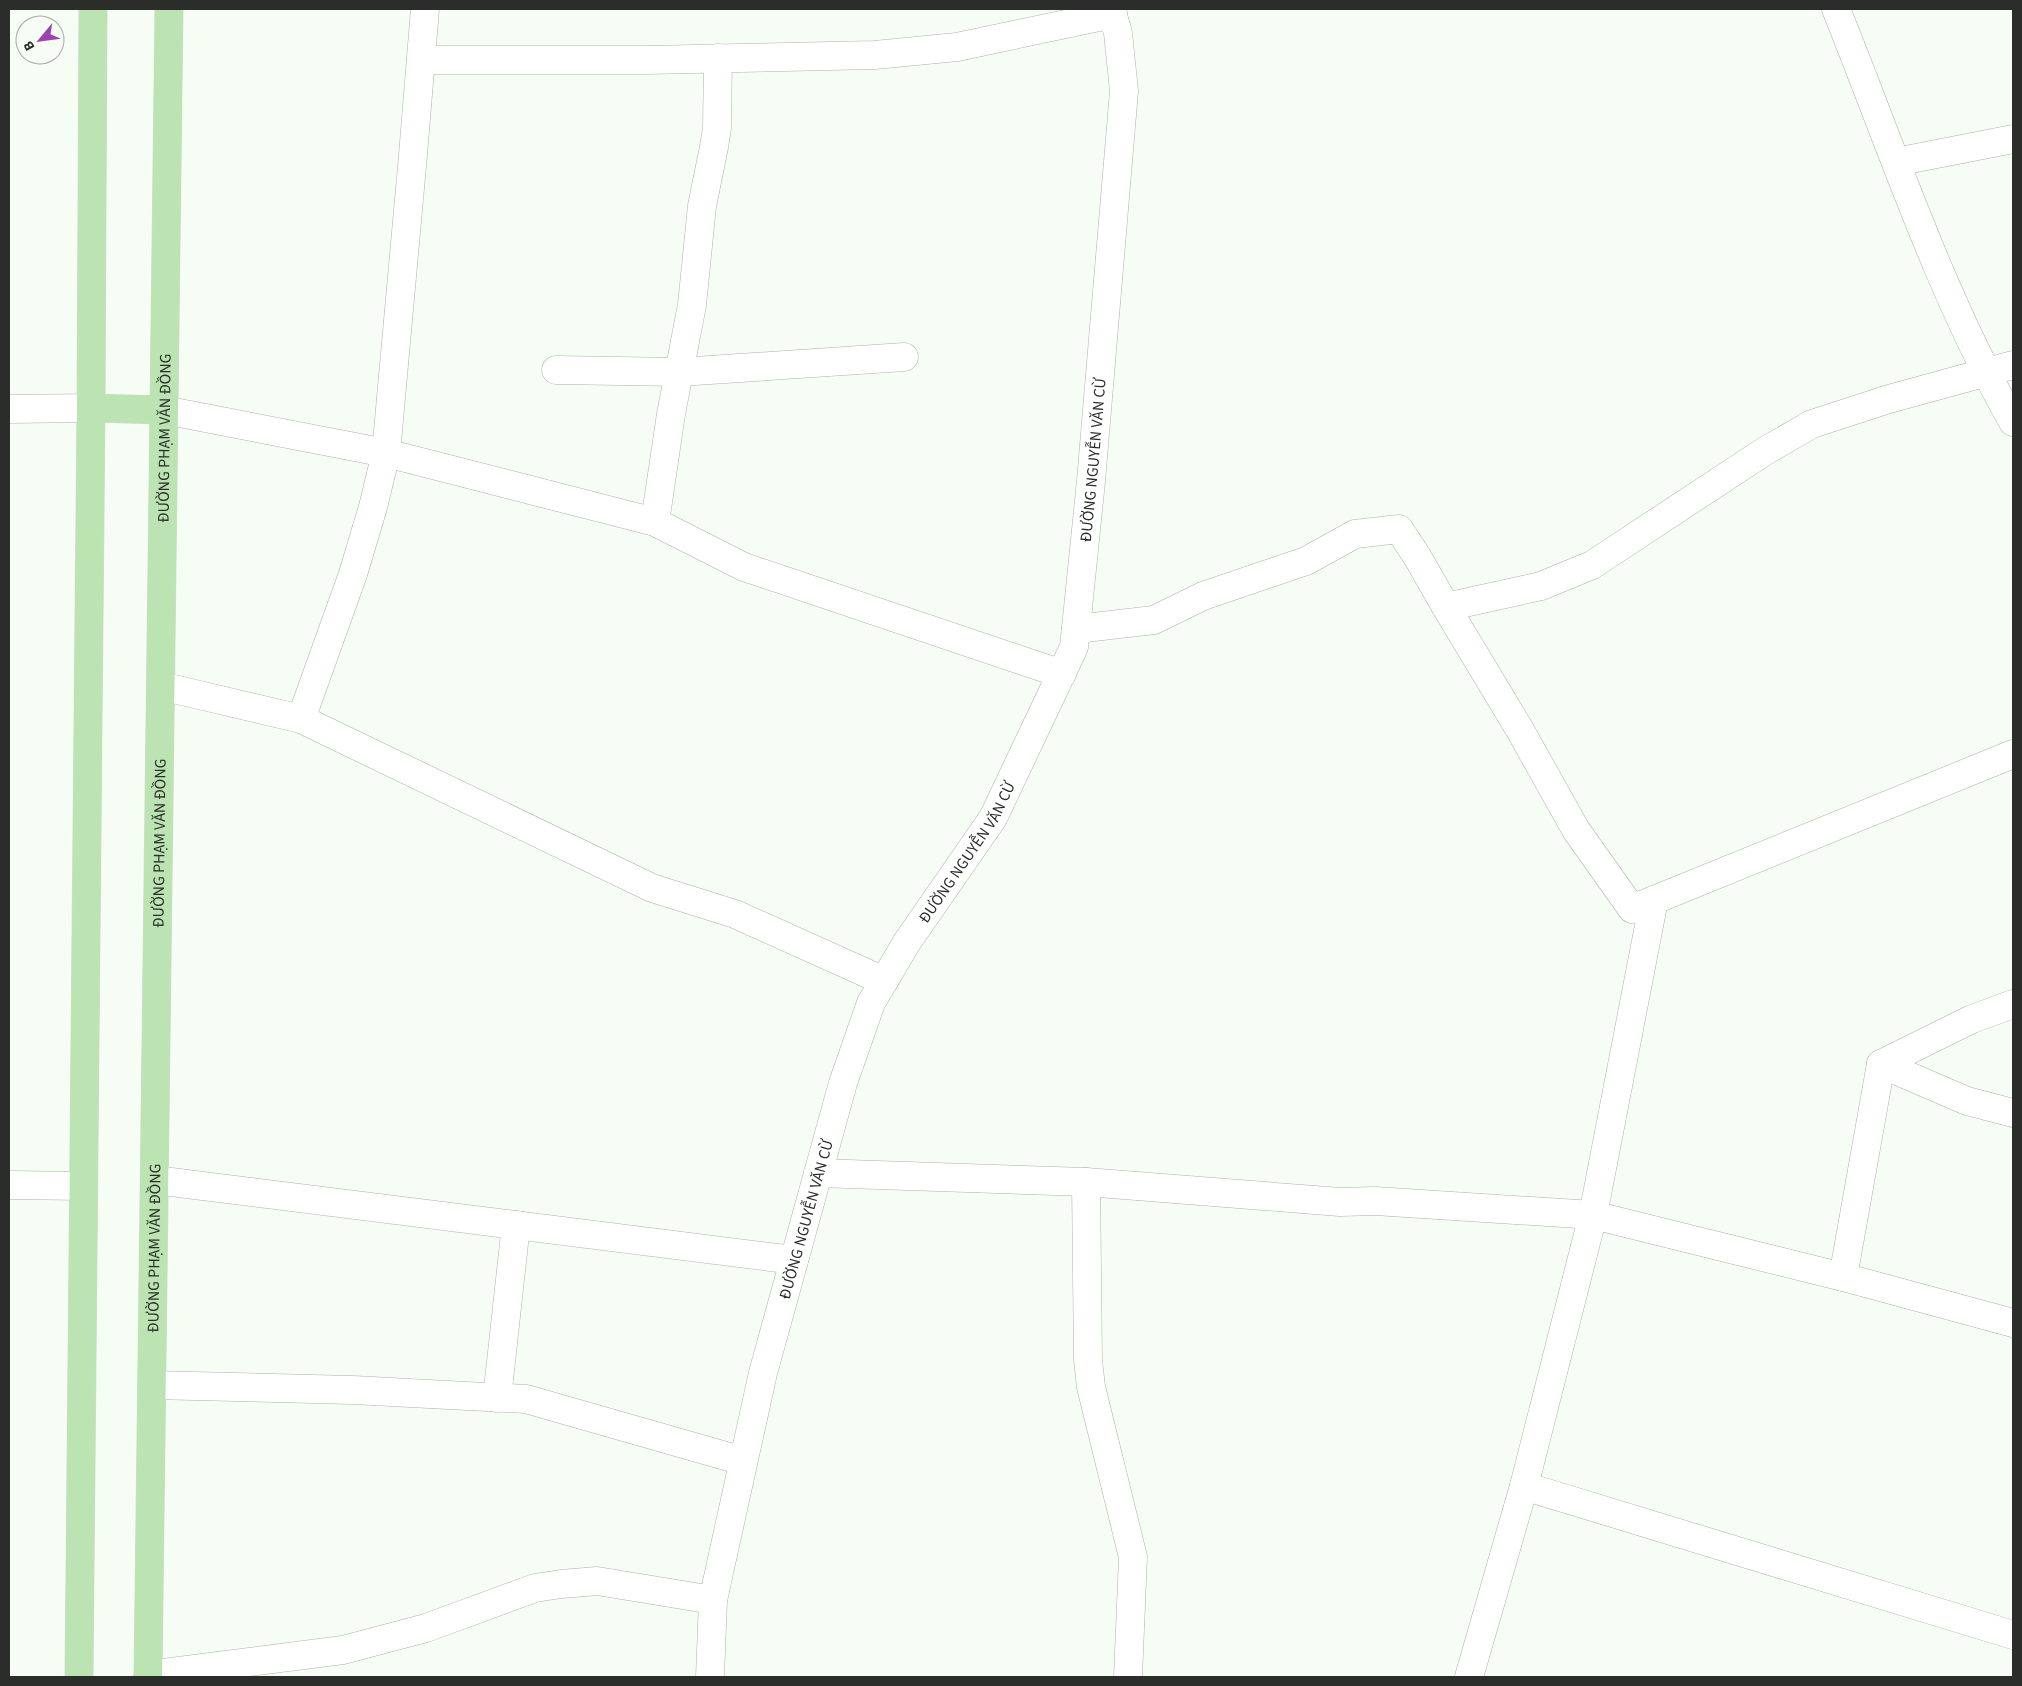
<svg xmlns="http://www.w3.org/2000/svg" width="2022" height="1686" font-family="'Source Sans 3',sans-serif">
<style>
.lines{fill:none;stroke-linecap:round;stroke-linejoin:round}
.minor-casing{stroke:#acb3ab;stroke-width:29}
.major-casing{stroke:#d9d9d8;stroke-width:29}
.minor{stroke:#fff;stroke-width:28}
.major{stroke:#bbe4b2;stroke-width:28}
.labels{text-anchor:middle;stroke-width:4;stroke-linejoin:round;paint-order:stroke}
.street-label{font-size:16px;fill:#2a2d29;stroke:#f6fdf4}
</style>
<rect width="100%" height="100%" fill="#f6fdf4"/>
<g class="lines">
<g class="minor-casing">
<g id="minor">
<path d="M1836,9C1892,148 1939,291 2013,422"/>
<path d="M421,60H647L875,55L957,47L1113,14"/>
<path d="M1896,162L2013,139"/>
<path d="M556,370L680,372L904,357"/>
<path d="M9,409L91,408"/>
<path d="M164,410L386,453L655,522L744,567L1062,674"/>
<path d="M655,522L671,414L692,305L702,206L714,147L717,128L718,58"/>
<path d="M1446,607L1541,586L1592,565L1765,451L1812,424L1889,399L2013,365"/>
<path d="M1076,629L1154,620L1203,596L1306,561L1355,534L1399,529L1418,558L1446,607L1520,730L1576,830L1632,909L2013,754"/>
<path d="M161,686L301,719L652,888L735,914L884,981"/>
<path d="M301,719L353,574L373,507L386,453L413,155L425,9"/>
<path d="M1881,1064L1972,1019L2013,1004"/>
<path d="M1881,1064L1967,1101L2013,1113"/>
<path d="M818,1173L1086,1182L1340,1202L1375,1201L1593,1215L1843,1277L2013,1323"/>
<path d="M155,1180L794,1260"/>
<path d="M1086,1182L1088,1360L1091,1387L1133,1557L1128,1677"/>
<path d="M9,1185L83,1186"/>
<path d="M1843,1277L1881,1064"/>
<path d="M152,1385L353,1390L526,1399L743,1461"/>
<path d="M497,1398L516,1225"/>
<path d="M1524,1486L2013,1635"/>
<path d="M148,1675L343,1650L426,1628L535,1588L561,1584L597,1581L713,1600"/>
<path id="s1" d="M710,1677L713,1600L763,1373L843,1083L871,1003L907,942L993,818L1074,647L1091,481L1124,91L1118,33L1111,9"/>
<path d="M1469,1677L1524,1486L1593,1215L1654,900"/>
</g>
</g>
<g class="major-casing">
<g id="major">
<path d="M91,408L164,410"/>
<path d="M79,1677L91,408L93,9"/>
<path id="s2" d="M148,1677L169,9"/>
</g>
</g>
<use href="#minor" class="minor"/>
<use href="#major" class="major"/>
</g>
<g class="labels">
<g class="street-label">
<text dy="6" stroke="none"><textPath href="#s2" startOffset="1239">ĐƯỜNG PHẠM VĂN ĐỒNG</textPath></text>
<text dy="6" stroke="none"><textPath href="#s1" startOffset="1294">ĐƯỜNG NGUYỄN VĂN CỪ</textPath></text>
<text dy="6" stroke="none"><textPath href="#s2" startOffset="834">ĐƯỜNG PHẠM VĂN ĐỒNG</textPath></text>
<text dy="6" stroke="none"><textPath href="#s1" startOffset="874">ĐƯỜNG NGUYỄN VĂN CỪ</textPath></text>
<text dy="6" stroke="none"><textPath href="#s1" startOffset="469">ĐƯỜNG NGUYỄN VĂN CỪ</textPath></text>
<text dy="6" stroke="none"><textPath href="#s2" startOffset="429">ĐƯỜNG PHẠM VĂN ĐỒNG</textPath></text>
</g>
</g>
<rect width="2022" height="1686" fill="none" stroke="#2a2d29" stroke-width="20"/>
<g transform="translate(40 40) rotate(241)"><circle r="24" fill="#f6fdf4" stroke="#a4aaa3"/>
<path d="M0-4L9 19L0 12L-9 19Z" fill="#9c43af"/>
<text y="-8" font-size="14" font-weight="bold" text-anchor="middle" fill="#2a2d29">B</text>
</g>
</svg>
